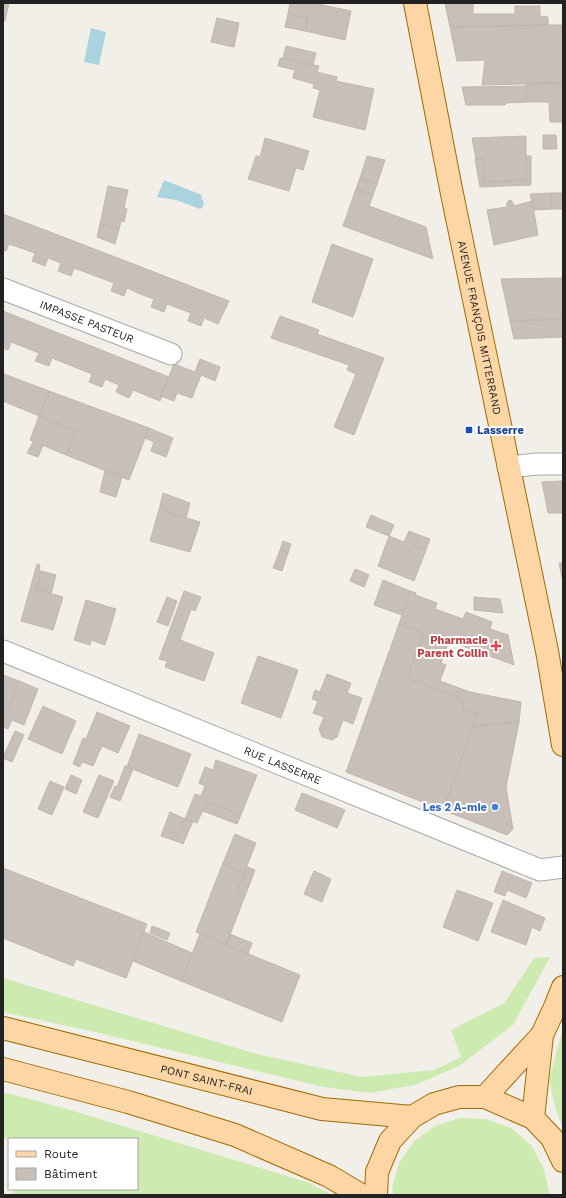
<svg xmlns="http://www.w3.org/2000/svg" width="566" height="1198" font-family="'Work Sans',sans-serif">
<style>
.grass{fill:#cdebb0}
.water{fill:#aad3df}
.building{fill:#c7bfb8;stroke:#c4b6ab}
.lines{fill:none;stroke-linecap:round;stroke-linejoin:round}
.minor-casing{stroke:#a9a9a9;stroke-width:23}
.primary-casing{stroke:#a06b00;stroke-width:24}
.minor{stroke:#fff;stroke-width:21}
.primary{stroke:#fcd6a4;stroke-width:22}
.transit-dot{fill:#1a4fb4;stroke:#fff;stroke-width:1.5}
.health-dot{fill:#e0444e;stroke:#fff;stroke-width:1.5}
.shop-dot{fill:#3f7fe0;stroke:#fff;stroke-width:1.5}
.labels{text-anchor:middle;stroke-width:4;stroke-linejoin:round;paint-order:stroke}
.street-label{font-size:11px;fill:#222;stroke:#fff}
.transit-label{font-size:11px;font-weight:bold;fill:#164399;stroke:#fff;text-anchor:start}
.health-label{font-size:11px;font-weight:bold;fill:#be3a42;stroke:#fff;text-anchor:end}
.shop-label{font-size:11px;font-weight:bold;fill:#366cbe;stroke:#fff;text-anchor:end}
</style>
<rect width="100%" height="100%" fill="#f2efe9"/>
<path class="grass" d="M550,957L513,1025L459,1066L415,1085L369,1093L324,1087L95,1032L3,1012V978L257,1054L362,1077L434,1070L461,1057L451,1030L504,1003L534,958Z
M563,1029V1128L556,1111L549,1079Z
M3,1092L67,1109L310,1183L332,1195H11L14,1189H137V1139H9L3,1138Z
M460,1118L486,1119L511,1128L531,1145L543,1167L549,1192V1195H393L392,1188L399,1163L414,1141L435,1126Z"/>
<path class="water" d="M91,28L106,32L99,65L84,62Z
M164,180L202,195L201,198L204,202L203,207L200,209L176,200L157,197Z"/>
<path class="building" d="M3,3H9L5,21H3Z
M290,3H313L351,11L345,40L305,31L308,18L288,14Z
M445,3H473V14H515V6H540V16L548,17V25L450,27Z
M288,14L308,18L305,31L285,27Z
M217,18L239,23L234,47L211,42Z
M548,25H563V83L482,85L485,60L457,61L450,27Z
M286,46L316,53L313,65L283,58Z
M280,58L319,66L317,72L337,77L336,81L374,89L365,130L313,117L320,90L313,88L314,84L293,78L295,70L278,66Z
M526,83H563V122H550L549,102H526Z
M526,86V102L506,103L505,105H466L462,87Z
M543,135H556L557,149H543Z
M526,136V180L484,182V159H476L472,138Z
M265,138L309,151L303,170L296,168L289,191L248,179L256,156L260,157Z
M367,156L385,160L377,184L360,178Z
M526,156H531V185L480,187L475,159H484V182L526,180Z
M360,178L377,184L373,195L356,189Z
M108,186L128,190L124,208L127,209L124,222L121,221L119,229L100,224Z
M356,189L373,195L369,206L426,227L433,259L343,226Z
M551,193L552,209L534,210L530,194Z
M551,193H563V209H552Z
M509,200L512,201L514,206L532,201L538,235L494,245L487,210L507,207V203Z
M3,214L110,255L229,301L218,324L204,318L201,326L188,321L191,313L167,304L164,312L151,307L154,299L140,294L127,288L124,296L111,291L114,283L74,268L71,276L58,271L61,263L48,258L45,266L32,261L35,253L9,244L6,251L3,250Z
M100,224L119,229L115,244L97,237Z
M332,244L373,259L353,317L312,302Z
M563,278V319L510,321L501,279Z
M3,311L169,377L160,401L133,390L129,398L116,392L119,385L105,379L102,387L89,382L92,374L52,358L49,366L35,361L39,353L11,342L8,350L3,348Z
M280,316L319,330L317,334L384,358L354,435L334,427L356,374L347,370L349,365L271,338Z
M563,319V337L514,339L510,321Z
M200,359L220,367L215,381L201,375L192,398L177,393L174,401L161,396L174,364L195,372Z
M4,374L49,391L39,416L3,401V377Z
M49,391L149,428L129,480L66,455L75,430L39,416Z
M39,416L75,430L66,455L30,440Z
M149,428L173,438L166,457L151,451L154,442L145,438Z
M33,442L43,446L38,457L27,453Z
M105,470L122,477L116,497L100,492Z
M563,481V513H548L542,482Z
M163,493L190,503L186,518L163,511L165,508L160,506Z
M160,506L165,508L163,511L200,522L190,552L150,541Z
M371,515L394,525L389,536L366,527Z
M409,531L419,535L414,546L426,550L414,581L378,566L389,536L404,542Z
M419,535L430,539L426,550L414,546Z
M283,541L291,544L288,553L280,550Z
M280,550L288,553L282,571L273,568Z
M559,563H563V582Z
M37,564L40,565L39,571H41L36,589L63,597L53,630L21,621Z
M355,569L369,575L364,587L350,581Z
M41,571L56,575L51,594L36,589Z
M383,580L410,591L402,615L374,605Z
M184,591L201,597L195,611L191,609L180,640L214,653L204,681L165,667L167,661L159,659Z
M410,591L416,593L415,595L437,603L435,609L463,619L466,612L492,622L490,629L508,635L514,665L449,641L441,663L446,665L440,681L470,692L521,702L519,722L473,726L478,713L463,710L464,700L407,678L423,633L399,624Z
M167,597L177,601L168,626L157,622Z
M474,597L500,599L503,613L474,610Z
M86,600L116,609L105,645L91,640L90,645L74,640Z
M399,624L423,633L407,678L464,700L463,710L478,713L443,810L346,772Z
M258,656L298,670L281,718L241,703Z
M327,674L351,683L347,693L362,698L353,724L343,720L337,737L332,740L322,737L319,729L324,717L313,713L318,701L312,699L315,690L320,692Z
M3,675L19,681L5,717L3,716Z
M19,681L38,689L24,725L12,720L8,729L3,727V722Z
M43,706L76,721L62,754L28,739Z
M97,712L130,726L118,753L102,746L93,766L82,762L80,767L73,764L83,738L86,739Z
M519,722L506,787L513,829L507,835L443,810L473,726Z
M15,731L24,735L12,762L3,758V757Z
M139,734L191,754L178,787L127,767Z
M216,760L257,775L241,815L207,802L197,823L185,819L195,794L201,796L205,786L199,783L205,767L213,770Z
M125,766L133,769L120,801L110,797L115,786L117,787Z
M71,775L82,780L76,794L65,789Z
M99,775L114,781L98,818L83,812Z
M50,781L64,787L52,815L38,809Z
M302,793L345,810L337,828L295,810Z
M207,802L241,815L237,824L203,811Z
M170,812L185,819L176,841L161,836Z
M185,819L193,821L183,844L176,841Z
M235,834L256,843L244,873L223,863Z
M223,863L244,873L237,892L245,896L226,945L196,932Z
M247,867L255,870L245,896L237,892Z
M3,868L147,924L126,978L76,959L73,966L3,938Z
M314,871L331,879L322,902L304,894Z
M502,871L512,875L505,896L494,892Z
M512,875L532,883L526,898L507,890Z
M457,890L493,903L478,941L443,927Z
M503,900L545,918L540,931L532,927L526,945L491,932Z
M152,926L170,933L167,940L150,933Z
M144,932L192,953L181,981L133,961Z
M200,934L300,975L282,1022L181,981Z
M230,934L252,943L248,954L226,945Z"/>
<g class="lines">
<g class="minor-casing">
<g id="minor">
<path id="s1" d="M3,289L171,354"/>
<path d="M508,467L537,464H563"/>
<path id="s2" d="M3,651L540,870L563,867"/>
</g>
</g>
<g class="primary-casing">
<g id="primary">
<path id="s3" d="M415,3L451,189L547,651L563,745"/>
<path id="s4" d="M3,1028L322,1109L412,1117"/>
<path d="M3,1069L128,1102L235,1135L329,1176L361,1195"/>
<path d="M485,1097L542,1035"/>
<path d="M533,1118L542,1035L555,1007L563,987"/>
<path d="M376,1195L377,1172L390,1141L412,1117L434,1104L459,1097H485L533,1118L552,1138L563,1161"/>
</g>
</g>
<use href="#minor" class="minor"/>
<use href="#primary" class="primary"/>
</g>
<rect class="transit-dot" x="465" y="426" width="8" height="8" rx="2"/>
<path class="health-dot" d="M494 640h4v4h4v4h-4v4h-4v-4h-4v-4h4z"/>
<circle class="shop-dot" cx="495" cy="807" r="4"/>
<g class="labels">
<g class="street-label">
<text dy="4" stroke="none"><textPath href="#s1" startOffset="90">IMPASSE PASTEUR</textPath></text>
<text dy="4" stroke="none"><textPath href="#s3" startOffset="331">AVENUE FRANÇOIS MITTERRAND</textPath></text>
<text dy="4" stroke="none"><textPath href="#s2" startOffset="302">RUE LASSERRE</textPath></text>
<text dy="4" stroke="none"><textPath href="#s4" startOffset="210">PONT SAINT-FRAI</textPath></text>
</g>
<g class="transit-label">
<text x="477" y="434">Lasserre</text>
</g>
<g class="health-label">
<text x="488" y="644">Pharmacie<tspan x="488" dy="13">Parent Collin</tspan></text>
</g>
<g class="shop-label">
<text x="487" y="811">Les 2 A-mie</text>
</g>
</g>
<rect width="566" height="1198" fill="none" stroke="#222222" stroke-width="8"/>
<rect x="8" y="1138" width="130" height="52" fill="#ffffff" stroke="#a7a7a7"/>
<rect x="16" y="1151" width="20" height="6" fill="#fcd6a4" stroke="#a7a7a7"/>
<text x="44" y="1158" font-size="12" fill="#222222">Route</text>
<rect x="16" y="1168" width="20" height="12" fill="#c7bfb8" stroke="#a7a7a7"/>
<text x="44" y="1178" font-size="12" fill="#222222">Bâtiment</text>
</svg>
